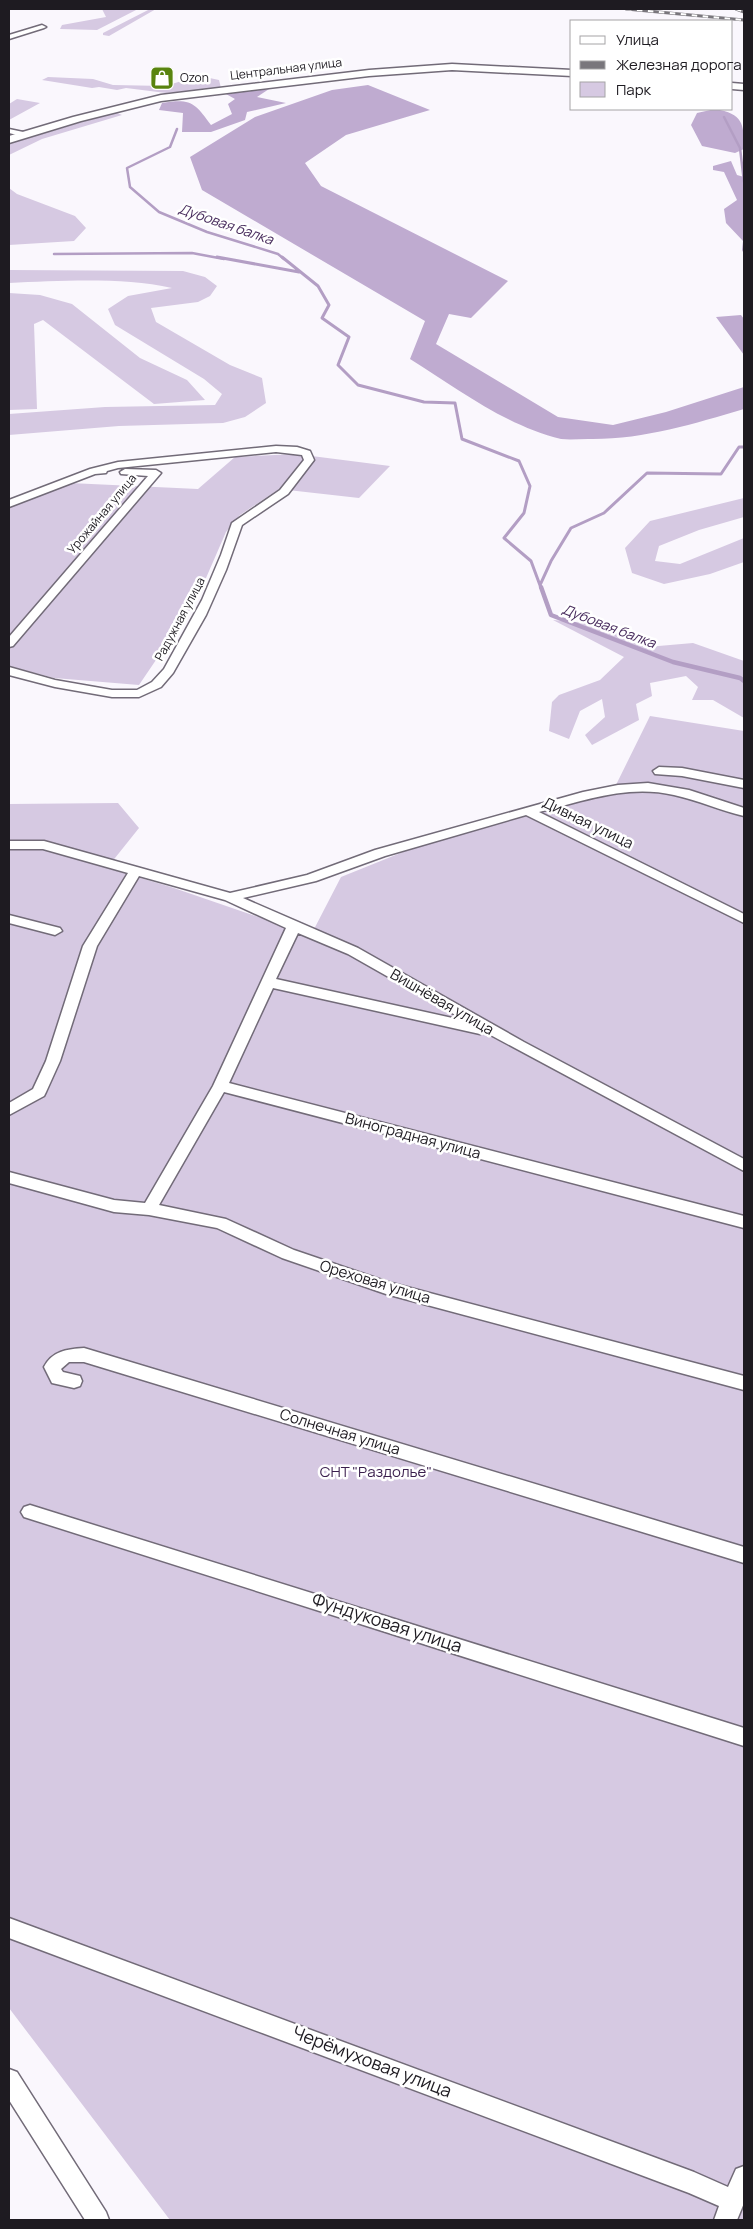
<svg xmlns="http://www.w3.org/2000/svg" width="753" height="2229" font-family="Manrope,sans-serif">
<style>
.green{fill:#d6c9e2}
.forest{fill:#bfabd0}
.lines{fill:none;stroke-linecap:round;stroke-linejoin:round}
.stream-far2{stroke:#b39ec4;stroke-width:2.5}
.stream-far1{stroke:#b39ec4;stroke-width:3}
.stream{stroke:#b39ec4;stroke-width:4.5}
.street-casing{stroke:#726b78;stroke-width:3}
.secondary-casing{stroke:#726b78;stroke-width:3}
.street{fill:#fff;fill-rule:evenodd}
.secondary{fill:#fff;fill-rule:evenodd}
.rail-casing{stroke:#79767c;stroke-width:3}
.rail{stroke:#fff;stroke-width:2;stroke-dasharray:5.5;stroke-linecap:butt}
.labels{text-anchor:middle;stroke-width:5;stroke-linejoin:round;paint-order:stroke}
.far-street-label{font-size:12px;fill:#1e1b21;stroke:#fff}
.far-poi-label{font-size:12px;fill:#1e1b21;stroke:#fff;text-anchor:start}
.far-water-label{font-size:14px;font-style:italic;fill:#482c5d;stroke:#fff}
.street-label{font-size:15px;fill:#1e1b21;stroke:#fff}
.park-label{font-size:15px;fill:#3a1e4d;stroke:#fff}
.near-street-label{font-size:18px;fill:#1e1b21;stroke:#fff}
</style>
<rect width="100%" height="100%" fill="#faf7fd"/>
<path class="green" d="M102,9H138L97,30L60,29L62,25L106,17Z
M150,9H156L109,36L103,35V33Z
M191,74L219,80L221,88L166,93L126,88L117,90L99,87L92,88L42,80L48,77L93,79L113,85L165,86L185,80Z
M17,99L40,103L9,120V104Z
M115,112L122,115L42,139L9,155V144Z
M9,188L17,194L75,216L86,228L74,241L9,245Z
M9,270L183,271L205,277L217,286L210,296L198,302L151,308L156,322L230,365L262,378L266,403L245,417L223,423L119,426L9,435V414L105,407L215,405L222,394L204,379L115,325L108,309L128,296L172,288C122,277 60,281 9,283Z
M9,293L40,295L72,304L140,358L187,380L205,400L154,404L43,320L34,324L37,409L9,410Z
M296,454L390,466L359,498L279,489L240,515L226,532L196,601L139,685L54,678L9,666V509L18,500L49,492L70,483L198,489L235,457Z
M744,498V517L699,530L659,546L655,561L680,564L744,538V562L710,574L664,584L632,573L625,548L650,521Z
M553,620L599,624L647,647L693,643L744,661V718L713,700H692L698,687L686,676L650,683L652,696L636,704L639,720L592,745L585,735L605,717L602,699L580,711L569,739L549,731L552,702L559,695L600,680L624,657Z
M650,716L744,731V2220H170L9,2008V804L118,803L139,828L107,868L171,887L311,935L341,877L413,848L613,791Z"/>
<path class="forest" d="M368,85L430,110L346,135L305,163L321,186L508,281L471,318L449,314L436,344L558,417L613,425L666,412L744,387V409C693,424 642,440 588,439C579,439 570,440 561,439C506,426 458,389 410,359L425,321L202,190L190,157L255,117L332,90Z
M269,89L257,97L286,103L247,112L245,120L211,132H182L183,113L159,110L162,103C191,98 195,103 211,125L232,114L228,104L235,99L226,94Z
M715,109C743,114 744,123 744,149L735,153L702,146L691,125L697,113Z
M731,161L737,175L744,177V254L742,250L743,241L726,223L724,209L737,200L724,172L713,170V166Z
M741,315L744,319V355L716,317Z"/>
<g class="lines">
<path class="stream-far2" d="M724,117L740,148L744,182
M177,129L170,147L127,168L130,187L159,212L207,232L278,254L284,259
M54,254L192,253L224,259"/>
<path class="stream-far1" d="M217,257L299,272
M282,257L318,286L329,305L322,318L349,337L338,365L358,385L424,402L455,403L462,439L519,461L530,486L524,513L504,538L531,561L541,588
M540,585L551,561L571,528L604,513L647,473L721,474L739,447H744"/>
<path class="stream" d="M541,587L551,615L673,662L740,678L744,681"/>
<g class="street-casing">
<path id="street" d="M42,25L46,27L44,28L9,39V35Z
M9,129L28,133L29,135L25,137L9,133Z
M276,446L297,447L310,451L314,460L288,494L242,525L226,570L206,615L173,673L161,687L139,697H112L55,687L9,675V667L55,680L112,690H137L152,682L164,669L202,600L221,555L232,523L280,490L304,460L302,455L276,452L118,468L107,471L106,473L95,474L9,507V500L90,469L118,462Z
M125,469L156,470L161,473L13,646L9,647V637L148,476L121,474L120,472Z
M659,767L682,768L744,780V788L682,776L655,774L653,771Z
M648,783L689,790L744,808V816C721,811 698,800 674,795C627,784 584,801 539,812L744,914V923L526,815L385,856L316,881L243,898L358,948L524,1042L744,1159V1171L485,1032L480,1034L273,988L229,1083L744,1216V1228L224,1092L159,1205L226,1219L294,1250L388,1282L744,1376V1390L386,1294L282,1258L217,1228L149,1215L114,1212L9,1183V1172L114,1200L145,1203L213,1086L286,928L225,900L139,876L97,946L60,1061L46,1092L44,1096L9,1115V1103L33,1089L46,1061L83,946L128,873L43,849H9V841H44L230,893L307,875L375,850L583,792L618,785ZM298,933L348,954L466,1021L276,979Z
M9,915L60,928L62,931L55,935L9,923Z
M84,1348L744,1547V1563L84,1362H69L61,1369L63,1372L80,1376L82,1381L80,1386L74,1388L52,1383L44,1367C52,1351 67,1349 84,1348Z
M30,1505L744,1728V1746L24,1517L21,1512L24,1507Z
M9,1918L694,2172L728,2187L736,2169L744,2166V2203L737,2220H714L719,2206L689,2193L9,1938Z
M9,2069L17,2072L106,2212L109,2220H85L9,2100Z"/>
</g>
<g class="secondary-casing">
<path id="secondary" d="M452,64L572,70V76L452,70L369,76L161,101L81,121L9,143V136L73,117L161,95L369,70Z
M732,83L744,84V90L732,89Z"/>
</g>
<use href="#street" class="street"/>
<use href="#secondary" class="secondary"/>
<g class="rail-casing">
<path id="rail" d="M626,9L744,20
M736,9L744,12"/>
</g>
<use href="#rail" class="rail"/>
</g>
<defs>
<g id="shop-square" transform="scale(1.25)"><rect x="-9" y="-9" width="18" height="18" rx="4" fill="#59840f" stroke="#fff"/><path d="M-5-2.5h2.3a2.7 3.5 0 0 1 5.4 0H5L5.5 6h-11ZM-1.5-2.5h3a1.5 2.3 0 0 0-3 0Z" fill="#fff"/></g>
</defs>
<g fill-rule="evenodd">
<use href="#shop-square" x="162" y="78"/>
</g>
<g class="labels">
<g class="far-street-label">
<text transform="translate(286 69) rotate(-7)" y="4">Центральная улица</text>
<text transform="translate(102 514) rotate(-50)" y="4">Урожайная улица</text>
<text transform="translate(180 619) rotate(-62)" y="4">Радужная улица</text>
</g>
<g class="far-poi-label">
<text x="180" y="82">Ozon</text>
</g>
<g class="far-water-label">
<text transform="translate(226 224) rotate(19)" y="5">Дубовая балка</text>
<text transform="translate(609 626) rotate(21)" y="5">Дубовая балка</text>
</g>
<g class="street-label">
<text transform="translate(588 823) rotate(26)" y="5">Дивная улица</text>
<text transform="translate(442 1002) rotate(30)" y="5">Вишнёвая улица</text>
<text transform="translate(413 1136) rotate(15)" y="5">Виноградная улица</text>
<text transform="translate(375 1282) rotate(17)" y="5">Ореховая улица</text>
<text transform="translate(340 1432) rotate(17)" y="5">Солнечная улица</text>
</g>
<g class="park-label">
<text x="376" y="1477">СНТ "Раздолье"</text>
</g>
<g class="near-street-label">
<text transform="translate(387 1623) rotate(18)" y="6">Фундуковая улица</text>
<text transform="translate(372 2062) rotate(21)" y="6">Черёмуховая улица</text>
</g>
</g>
<rect width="753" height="2229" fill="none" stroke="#1e1b21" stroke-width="20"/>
<rect x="570" y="20" width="162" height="90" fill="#ffffff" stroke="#a5a4a6"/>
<rect x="580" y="36" width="25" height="8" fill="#ffffff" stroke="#a5a4a6"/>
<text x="616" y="45" font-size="15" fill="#1e1b21">Улица</text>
<rect x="580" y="61" width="25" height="8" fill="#79767c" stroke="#a5a4a6"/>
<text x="616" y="70" font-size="15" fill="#1e1b21">Железная дорога</text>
<rect x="580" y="82" width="25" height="15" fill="#d6c9e2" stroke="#a5a4a6"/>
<text x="616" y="95" font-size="15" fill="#1e1b21">Парк</text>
</svg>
